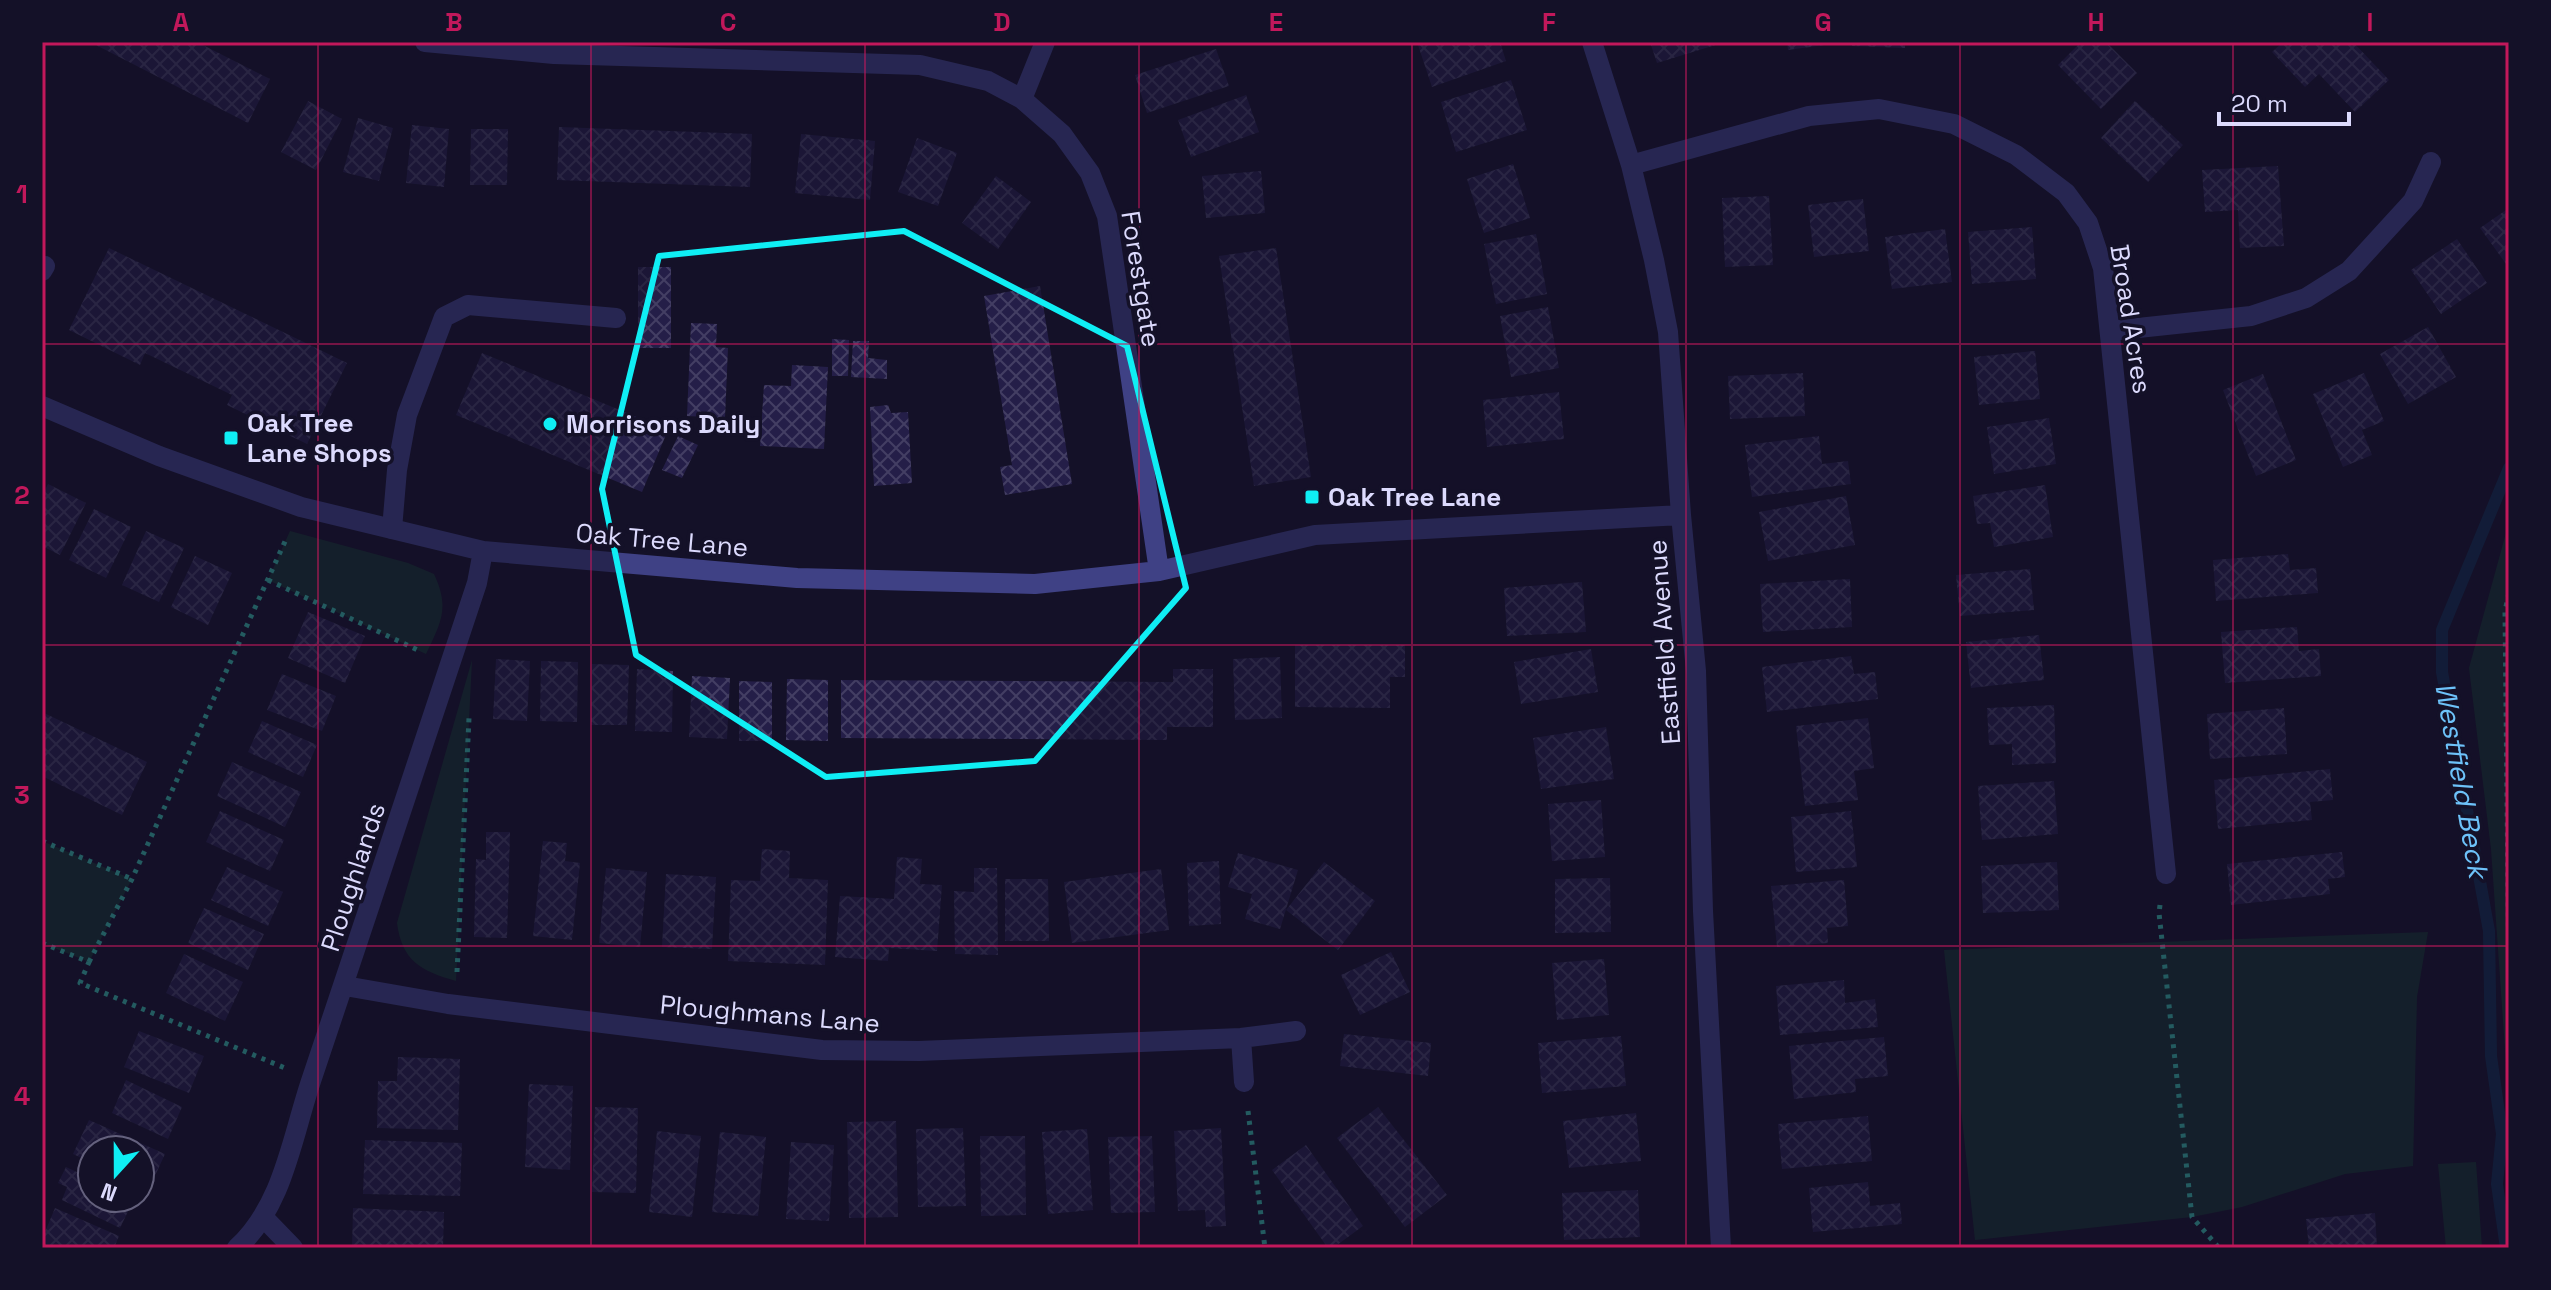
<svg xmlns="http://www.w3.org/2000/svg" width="2551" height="1290" font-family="'Space Grotesk',sans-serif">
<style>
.green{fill:#15322f}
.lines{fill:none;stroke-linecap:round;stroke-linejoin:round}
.stream{stroke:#112c4c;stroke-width:12}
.building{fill:url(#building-cross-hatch)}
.path{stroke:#36b6a5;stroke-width:5;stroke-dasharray:4 6;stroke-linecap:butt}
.lane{stroke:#3f4185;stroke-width:20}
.street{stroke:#3f4185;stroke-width:20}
.marked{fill:none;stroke:#0feef4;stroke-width:6;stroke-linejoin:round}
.grid{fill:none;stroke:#c2185b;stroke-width:2;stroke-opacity:0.55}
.poi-dot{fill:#0feef4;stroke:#141128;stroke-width:3}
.labels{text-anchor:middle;stroke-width:7;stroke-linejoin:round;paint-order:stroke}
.street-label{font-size:26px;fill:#dcdafd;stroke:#141128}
.poi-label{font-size:26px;font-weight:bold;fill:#dcdafd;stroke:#141128;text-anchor:start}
.water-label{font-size:28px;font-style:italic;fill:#6dc2f9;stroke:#141128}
.neatline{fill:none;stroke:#c2185b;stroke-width:3}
.grid-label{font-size:26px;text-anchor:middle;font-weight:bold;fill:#c2185b}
</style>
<defs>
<pattern id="building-cross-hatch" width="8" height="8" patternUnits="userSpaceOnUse" patternTransform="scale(2)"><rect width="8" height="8" fill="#241e48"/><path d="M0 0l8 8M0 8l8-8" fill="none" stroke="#433e63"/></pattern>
</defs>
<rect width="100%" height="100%" fill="#141128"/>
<path class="green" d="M2509,522V1106L2491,849L2469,668Z
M290,531L408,563L434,574C450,608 441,622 426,654L268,580Z
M472,660L456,981C421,971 402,961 397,923Z
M42,841L132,879L89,962L42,943Z
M2428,932L2417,997L2413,1166L2345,1174L2242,1207L2192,1217L1975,1240L1944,950Z
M2476,1162L2482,1248H2446L2438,1164Z"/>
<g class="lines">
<path class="stream" d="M2506,1248L2497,1184L2502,1134L2491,1056L2489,931L2442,672V630L2509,468"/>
</g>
<path class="building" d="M90,42H197L270,79L248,123Z
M1417,42H1500L1506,61L1432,87Z
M1650,42H1722V43L1657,63Z
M1787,42H1832V44L1788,50Z
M1852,42H1905V48L1852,46Z
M2081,42H2106L2137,73L2101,109L2058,65Z
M2283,42H2353L2389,80L2355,112L2319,74L2305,87L2272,52Z
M1216,49L1229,86L1147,113L1135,75Z
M1511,80L1527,130L1456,152L1441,102Z
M1246,95L1259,132L1191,157L1178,120Z
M308,101L342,119L316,170L281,152Z
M2135,101L2183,145L2148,182L2101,138Z
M358,118L393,128L379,181L343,172Z
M412,125L449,129L444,187L406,183Z
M559,127L752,134L750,187L557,180Z
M471,129H508L507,185H470Z
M801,134L875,141L870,200L795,193Z
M917,138L957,153L938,206L898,192Z
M1513,164L1530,218L1484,233L1467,179Z
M2278,166L2284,246L2240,248L2238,210L2205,212L2202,170Z
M1261,171L1265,213L1206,218L1202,176Z
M996,176L1031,202L998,249L962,223Z
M1769,196L1773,265L1725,267L1722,198Z
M1863,199L1869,251L1814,257L1808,205Z
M2509,208V268L2480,228Z
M2032,227L2036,279L1972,284L1968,232Z
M1945,229L1952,282L1892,289L1885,237Z
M1536,234L1547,294L1496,304L1484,244Z
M2457,239L2487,283L2441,314L2411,270Z
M109,248L347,363L307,444L227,405L232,395L145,353L140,365L69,330Z
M1276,248L1311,477L1254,486L1219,256Z
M638,267H671V348H638Z
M1040,286L1072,484L1005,495L1000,467L1012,465L984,296Z
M1548,307L1559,368L1511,377L1500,316Z
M691,323L717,324L716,347L728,348L725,418L687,416Z
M2428,327L2456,377L2408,404L2380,354Z
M832,339L849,340L848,376H832Z
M853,341H869L868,358L887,360V379L851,377Z
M2035,351L2040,399L1979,405L1974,357Z
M482,353L668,430L642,492L456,415Z
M792,365L828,367L824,449L760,446L764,385L791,386Z
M1803,373L1805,416L1730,419L1728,376Z
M2364,373L2384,421L2362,430L2372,455L2343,467L2313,394Z
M2263,374L2296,460L2256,476L2223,390Z
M1559,392L1564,439L1487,447L1483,400Z
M888,405L891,413L908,412L912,483L874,486L870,407Z
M2049,418L2056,464L1994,474L1987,427Z
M678,436L698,445L682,478L662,470Z
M1819,436L1822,464L1848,461L1851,484L1752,497L1745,445Z
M48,484L86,503L60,555L42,546V496Z
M2045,485L2053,537L1994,547L1990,523L1977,524L1973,496Z
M1846,496L1855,545L1768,561L1759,512Z
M94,509L131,527L106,578L69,560Z
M146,531L184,548L159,602L122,585Z
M2288,554L2290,570L2316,568L2318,593L2216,601L2213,560Z
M195,556L232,573L208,625L171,607Z
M2030,569L2034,610L1960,616L1956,575Z
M1850,579L1852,627L1763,632L1760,584Z
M1582,582L1586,632L1507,636L1504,588Z
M308,612L365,636L345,683L288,658Z
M2297,627L2299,651L2319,649L2321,676L2225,683L2221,632Z
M2039,635L2044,680L1971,688L1966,642Z
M1295,645H1405V677H1390V708L1295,707Z
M1591,649L1598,692L1521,704L1514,662Z
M1851,656L1854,674L1875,672L1878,699L1767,712L1762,667Z
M1280,657L1282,718L1235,720L1233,659Z
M496,659L530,661L527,721L493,719Z
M541,661L578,662L577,722L540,721Z
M592,664L629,665L627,725H591Z
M637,669L673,671L672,732L635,731Z
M1173,669H1213V727H1167V740L841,738V680L1173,682Z
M282,674L336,696L322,731L267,710Z
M692,676L730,678L727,739L689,737Z
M787,679L828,680V741L786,740Z
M739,681L772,682V741H739Z
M2054,705L2056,763L2012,765V744L1989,745L1987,708Z
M2284,708L2287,754L2210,759L2207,714Z
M42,712L147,762L122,815L42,776Z
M1868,718L1874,768L1854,771L1858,800L1805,806L1796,726Z
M262,721L317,745L303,777L248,752Z
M1606,727L1614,779L1541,789L1533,738Z
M232,762L301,792L285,827L217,796Z
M2330,769L2333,800L2310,802L2312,820L2218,829L2214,780Z
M2054,781L2058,834L1982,840L1978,786Z
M1601,800L1605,857L1552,861L1548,804Z
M220,811L284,840L270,871L206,842Z
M1851,811L1857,867L1796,872L1791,817Z
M486,832H510L507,938L474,937L476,859L486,860Z
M543,841L567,843L565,861L580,863L572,940L533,936Z
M762,849L790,851L789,878L828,880L825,965L728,961L731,880L760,881Z
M2342,852L2345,877L2328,879L2330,894L2231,905L2227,864Z
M1238,853L1298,870L1280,929L1245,919L1252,894L1228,887Z
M897,857L922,859L920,884L942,885L937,951L889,948L888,961L835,957L840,896L894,899Z
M1219,861L1221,924L1189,926L1187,863Z
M1324,862L1375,901L1338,950L1286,910Z
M2057,862L2059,910L1983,913L1981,866Z
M227,867L283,892L268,926L211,900Z
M606,868L647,872L640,947L599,943Z
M974,868H997L998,955L955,954L954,891L974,892Z
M1161,869L1169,930L1072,943L1064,882Z
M666,874L716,877L712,949L662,947Z
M1610,878L1611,932L1555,933V879Z
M1005,879H1048L1049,941H1005Z
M1844,880L1848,926L1827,928L1828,943L1777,947L1771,886Z
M204,908L264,934L248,970L188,943Z
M1391,952L1410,992L1360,1015L1341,975Z
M184,954L243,982L225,1021L166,993Z
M1604,959L1609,1015L1557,1020L1552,963Z
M1844,980L1845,1003L1875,999L1878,1027L1780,1035L1776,986Z
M139,1031L204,1056L189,1093L124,1067Z
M1344,1034L1431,1043L1428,1076L1340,1066Z
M1621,1036L1626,1086L1542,1093L1538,1043Z
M1884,1037L1888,1076L1855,1079L1856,1092L1794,1099L1789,1046Z
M398,1057L460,1059L458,1130L377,1128L378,1081H397Z
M126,1080L182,1107L168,1139L112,1113Z
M529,1084L573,1086L570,1170L525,1167Z
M595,1107L638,1108L636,1193L592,1192Z
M1378,1107L1447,1195L1405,1227L1337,1138Z
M1636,1113L1641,1161L1569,1168L1563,1121Z
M1868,1116L1872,1161L1782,1169L1778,1124Z
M89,1120L165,1154L149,1189L140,1185V1150H92V1163L73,1154Z
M896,1121L898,1217L849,1218L847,1122Z
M963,1128L966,1206L918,1207L916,1129Z
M1221,1128L1226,1226L1206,1227L1205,1210L1178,1211L1174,1131Z
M1087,1129L1093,1210L1048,1214L1042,1132Z
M657,1131L701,1136L692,1217L649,1212Z
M720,1132L766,1137L758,1216L712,1212Z
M980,1136H1025L1026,1215L981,1216Z
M1152,1136L1155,1212L1111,1213L1108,1137Z
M365,1140L462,1143L460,1196L363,1194Z
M791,1142L834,1145L829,1221L786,1219Z
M1306,1145L1363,1226L1333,1248H1328L1272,1170Z
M66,1167L92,1179V1198L134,1199L120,1228L62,1200L67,1187L58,1183Z
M1868,1182L1870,1206L1900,1203L1902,1224L1813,1232L1809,1188Z
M1638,1190L1640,1237L1564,1240L1562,1193Z
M55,1208L119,1236L114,1248H42V1239Z
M353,1208L444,1212L443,1248H352Z
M2375,1213L2377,1248H2309L2306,1219Z"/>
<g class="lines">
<path class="path" d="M268,580L420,651
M2509,593L2505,611L2509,983
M42,841L132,879
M2160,905L2159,913L2192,1217L2219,1248
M42,943L89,962L80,983L285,1068
M89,962L132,879L287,537
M457,972L469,718
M1248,1111L1265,1248"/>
<path class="lane" d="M42,271L45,266
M392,529L397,470L407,415L444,317L468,305L616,318"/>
<path class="street" d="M425,42L554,54L920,65L988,81L1022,99L1062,134L1090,173L1107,216L1159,571
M1592,42L1631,165L1654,260L1668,332L1681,515L1696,671L1703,911L1721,1248
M1022,99L1045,42
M1631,165L1809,116L1879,109L1954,124L2016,155L2066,193L2088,223L2103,268L2166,874
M2110,331L2251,316L2306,298L2349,271L2413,201L2431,162
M42,406L159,456L301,507L483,551L797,578L1035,584L1159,571L1315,535L1681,515
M345,986L448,1004L822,1050L919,1051L1241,1038L1296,1031
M1241,1038L1244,1082
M263,1217L293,1248
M237,1248C284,1205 292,1136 312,1078C367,913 423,748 477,583L483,551"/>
</g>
<path d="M0 0H2551V1290H0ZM904,231L1127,346L1186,588L1035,761L826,777L636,655L602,489L659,256Z" fill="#141128" fill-opacity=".55" fill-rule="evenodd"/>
<path class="marked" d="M904,231L1127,346L1186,588L1035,761L826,777L636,655L602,489L659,256Z"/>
<path class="grid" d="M318,42V1248M591,42V1248M865,42V1248M1139,42V1248M1412,42V1248M1686,42V1248M1960,42V1248M2233,42V1248M42,344H2509M42,645H2509M42,946H2509"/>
<g class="poi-dot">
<circle cx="550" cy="424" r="8"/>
<rect x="223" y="430" width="16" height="16" rx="4"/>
<rect x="1304" y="489" width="16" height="16" rx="4"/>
</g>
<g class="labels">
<g class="street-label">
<text transform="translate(1141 279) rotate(81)" y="9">Forestgate</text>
<text transform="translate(2131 319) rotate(81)" y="9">Broad Acres</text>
<text transform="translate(662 540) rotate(5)" y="9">Oak Tree Lane</text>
<text transform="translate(1664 642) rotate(-94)" y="9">Eastfield Avenue</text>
<text transform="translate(353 877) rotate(-72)" y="9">Ploughlands</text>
<text transform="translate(770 1014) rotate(5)" y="9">Ploughmans Lane</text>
</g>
<g class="poi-label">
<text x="247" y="432">Oak Tree<tspan x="247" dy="30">Lane Shops</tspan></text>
<text x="566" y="433">Morrisons Daily</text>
<text x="1328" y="506">Oak Tree Lane</text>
</g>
<g class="water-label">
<text transform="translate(2462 780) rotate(80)" y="10">Westfield Beck</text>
</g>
</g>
<rect width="2551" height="1290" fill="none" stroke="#141128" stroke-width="88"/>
<g transform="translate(116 1174) rotate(201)"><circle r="38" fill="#141128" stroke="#64617d" stroke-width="2"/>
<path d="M0-6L14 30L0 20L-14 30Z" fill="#0feef4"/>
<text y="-12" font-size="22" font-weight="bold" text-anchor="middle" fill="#dcdafd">N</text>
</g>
<path d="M2219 112v12h130v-12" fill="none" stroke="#dcdafd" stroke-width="4"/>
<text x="2231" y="112" font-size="24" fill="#dcdafd" stroke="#141128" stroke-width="6" paint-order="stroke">20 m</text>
<rect x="44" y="44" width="2463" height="1202" class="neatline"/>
<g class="grid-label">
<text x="181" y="31">A</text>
<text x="454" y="31">B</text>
<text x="728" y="31">C</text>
<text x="1002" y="31">D</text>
<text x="1276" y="31">E</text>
<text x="1549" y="31">F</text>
<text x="1823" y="31">G</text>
<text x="2096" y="31">H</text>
<text x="2370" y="31">I</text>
<text x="22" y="203">1</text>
<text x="22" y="504">2</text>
<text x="22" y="804">3</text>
<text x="22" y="1105">4</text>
</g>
</svg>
